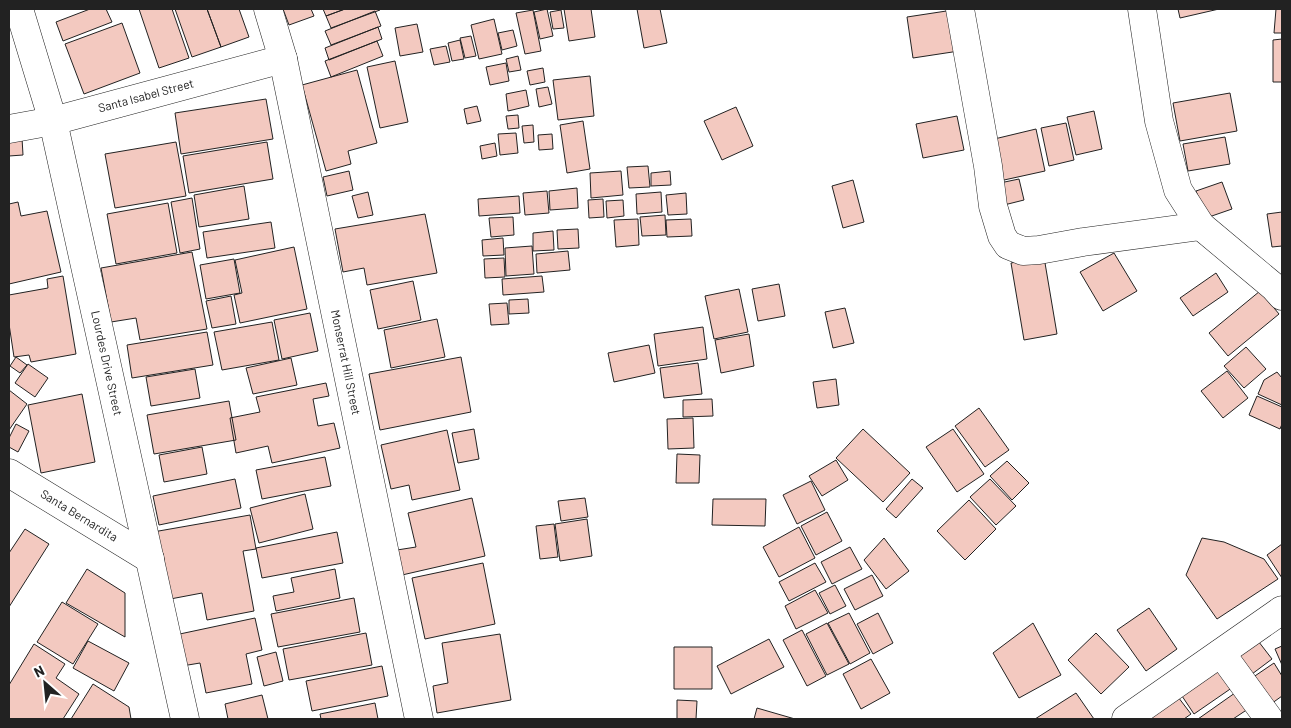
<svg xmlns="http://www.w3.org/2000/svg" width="1291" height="728" font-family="Barlow,sans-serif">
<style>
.building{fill:#f3c9c0;stroke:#222}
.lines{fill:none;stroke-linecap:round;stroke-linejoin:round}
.minor-casing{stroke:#222;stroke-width:29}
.minor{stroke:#fff;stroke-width:28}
.labels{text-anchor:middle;stroke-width:4;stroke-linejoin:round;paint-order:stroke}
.street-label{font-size:12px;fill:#222;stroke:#fff}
</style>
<rect width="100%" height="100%" fill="#fff"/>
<path class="building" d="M90,9H106L112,22L63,41L56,22Z
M139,9H172L189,58L159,68Z
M175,9H207L221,47L192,57Z
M207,9H239L249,37L221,47Z
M283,9H311L314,16L289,25Z
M323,9H345L326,16Z
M345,9H380V10L331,28L326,16Z
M547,9L553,36L540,39L534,12Z
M564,9H591L595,37L569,41Z
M637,9H660L667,43L644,48Z
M1178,9H1219L1180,18Z
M1276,9H1282V33H1274Z
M533,10L541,51L525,54L516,13Z
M561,10L564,28L553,29L550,12Z
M953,10L959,51L913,58L907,17Z
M375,11L381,26L331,45L325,31Z
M494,19L502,54L479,59L471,25Z
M122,23L140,73L84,94L65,44Z
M417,24L423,52L400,56L395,28Z
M378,27L382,39L329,60L325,48Z
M513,30L517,46L502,50L498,33Z
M471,36L476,56L465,58L460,38Z
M1282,39V82H1273V40Z
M460,40L464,59L452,61L448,43Z
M377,41L383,56L331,77L325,61Z
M446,46L450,62L434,65L430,49Z
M518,56L521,70L509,72L506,59Z
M395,61L408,122L380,128L367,67Z
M506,63L509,81L490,85L486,67Z
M543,68L545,82L530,85L527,71Z
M357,70L377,143L348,151L351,164L326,171L302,85Z
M590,76L594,116L558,120L553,80Z
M548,87L552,104L539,107L536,89Z
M526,90L529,106L508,111L506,94Z
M1230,93L1237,131L1180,141L1173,103Z
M266,99L273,139L181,154L175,113Z
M477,106L481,121L467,124L464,109Z
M736,107L753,146L722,160L704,121Z
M1094,111L1102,149L1076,155L1067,117Z
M518,115L519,128L508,129L506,116Z
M957,116L964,150L923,158L916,124Z
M583,121L590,169L567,173L560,125Z
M1066,123L1074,160L1049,166L1041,128Z
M533,125L534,142L524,143L522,126Z
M1036,129L1045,171L995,182L986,141Z
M516,133L518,153L500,155L498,134Z
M552,134L553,149L539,150L538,135Z
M1225,137L1230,164L1188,171L1183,144Z
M9,138H22L23,155L9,156Z
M176,142L186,196L115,208L105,154Z
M267,142L273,179L189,193L183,156Z
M495,143L497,156L482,159L480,146Z
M648,166L650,187L629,188L627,167Z
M349,171L353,190L327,196L323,177Z
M621,171L623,195L591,198L590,173Z
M670,171L671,185L651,186V173Z
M1019,179L1024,200L1000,206L995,184Z
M853,180L864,222L843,228L832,186Z
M1222,182L1232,209L1206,218L1196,191Z
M244,186L249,219L199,227L194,195Z
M577,188L578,208L550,210L549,191Z
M547,191L549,213L525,215L523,193Z
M368,192L373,215L358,218L352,196Z
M661,192L662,212L637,214L636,194Z
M686,193L687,214L668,215L666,195Z
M519,196L520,213L479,216L478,199Z
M192,198L200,249L180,253L171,202Z
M603,199L604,217L589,218L588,200Z
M623,200L624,216L607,218L606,201Z
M18,202L21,216L47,211L61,272L9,284V204Z
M168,203L177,253L116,264L107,214Z
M1282,212V246L1272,247L1267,214Z
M425,214L437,273L367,285L364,268L343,272L335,229Z
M665,215L666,235L642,236L640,217Z
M513,217L514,235L491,237L489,218Z
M638,219L639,245L616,247L614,220Z
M691,219L692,236L667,237L666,220Z
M271,222L275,248L207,258L203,232Z
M578,229L579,248L558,249L557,230Z
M553,231L554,250L533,251V233Z
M503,238L504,255L483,256L482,240Z
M532,246L534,274L506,276L505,248Z
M294,247L307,309L240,323L234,295L242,293L235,260Z
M568,251L570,270L537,273L536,254Z
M192,252L207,329L140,340L136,318L111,322L101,268Z
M1114,253L1137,291L1103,311L1080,272Z
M1044,257L1057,334L1024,340L1011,263Z
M504,258L505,277L485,278L484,259Z
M234,259L240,293L206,299L200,265Z
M1216,273L1228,292L1193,316L1180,298Z
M63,276L76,354L31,362L29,355L14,357L9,324V295L48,288L47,279Z
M542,276L544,292L503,295L502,279Z
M413,281L421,320L378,329L370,290Z
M779,284L785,316L758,321L752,289Z
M739,289L748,332L714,339L705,296Z
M1260,291L1279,314L1228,356L1209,333Z
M231,296L236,324L212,328L206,301Z
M528,299L529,313L509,314V300Z
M507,303L509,324L491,325L489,304Z
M845,308L854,343L833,348L825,312Z
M310,313L318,351L282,359L274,320Z
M437,319L445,357L391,368L384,330Z
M272,322L279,360L222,370L214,332Z
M703,327L707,359L658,366L654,334Z
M207,332L213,365L132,378L127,345Z
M749,334L754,366L721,373L715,340Z
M649,345L655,373L614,382L608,353Z
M1246,347L1266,369L1244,388L1224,366Z
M16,357L27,365L20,373L10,366Z
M461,357L471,412L380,430L369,374Z
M291,358L297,385L253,394L246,368Z
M698,363L702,394L664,398L660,368Z
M28,364L48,378L35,397L15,383Z
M195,369L200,398L151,406L146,377Z
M1227,371L1248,398L1223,418L1201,391Z
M1277,372L1282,378V405L1258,394L1264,380Z
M836,379L839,405L817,408L813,382Z
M326,383L329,396L313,399L318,426L334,423L340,448L272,463L268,446L236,453L230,418L260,412L256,397Z
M9,390L27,404L9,430Z
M82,394L95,462L41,473L28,405Z
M1257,396L1282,407V424L1280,429L1249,415Z
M712,399L713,416L683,417V400Z
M229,401L236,440L154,454L147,415Z
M979,408L1009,450L985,467L955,426Z
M693,418L694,448L668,449L667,419Z
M16,424L29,431L18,452L9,447V438Z
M474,429L479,459L458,463L452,433Z
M863,429L910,473L883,502L836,458Z
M953,429L984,474L957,492L926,447Z
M447,430L460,490L412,500L409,485L391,489L381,445Z
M202,447L207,474L164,482L159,455Z
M677,454L700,455L699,483H676Z
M325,457L331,486L262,499L256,470Z
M836,460L848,480L822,496L809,476Z
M1007,461L1029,483L1012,500L990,476Z
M235,479L241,508L159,525L153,496Z
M912,479L923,488L896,518L886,509Z
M990,479L1016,506L996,525L970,497Z
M811,481L825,510L797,524L783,495Z
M305,494L313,529L259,543L250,508Z
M472,498L485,556L402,575L397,550L416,547L408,513Z
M585,498L588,517L561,521L558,501Z
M713,499H766L765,526L712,525Z
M969,500L996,529L965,560L937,531Z
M827,512L842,541L816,555L801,526Z
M250,515L256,549L243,551L254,611L207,620L202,593L165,600L153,532Z
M587,519L592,556L560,561L555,524Z
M554,524L558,557L540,559L536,526Z
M799,527L815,558L779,577L763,547Z
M25,529L49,544L9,607V553Z
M337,532L343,563L262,578L256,548Z
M884,538L909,571L886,589L864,560Z
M1202,538L1224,542L1264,559L1278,579L1217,619L1186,575Z
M1282,544V578L1267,555Z
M850,547L862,569L832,584L821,562Z
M483,563L495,624L425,639L412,578Z
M815,563L826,582L789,601L779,582Z
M87,569L125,593V637L66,603Z
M335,569L340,598L276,611L273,596L294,592L291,578Z
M872,575L883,596L855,610L844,589Z
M835,585L846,606L830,614L819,593Z
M815,590L828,613L796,629L785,606Z
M354,598L360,632L278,647L271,614Z
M62,602L98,624L73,664L37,642Z
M1149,608L1177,649L1146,671L1117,630Z
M849,613L870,653L850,664L828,623Z
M878,613L893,643L873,654L857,624Z
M255,618L262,650L246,654L252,684L206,693L200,663L182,666L175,635Z
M827,623L849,664L827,675L806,634Z
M1033,623L1061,675L1019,698L993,653Z
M802,630L826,676L807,686L783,640Z
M366,633L372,665L289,680L283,649Z
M1096,633L1129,667L1101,694L1068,660Z
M1252,633L1272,659L1244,680L1224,654Z
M500,634L511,700L437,713L433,686L448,683L442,643Z
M769,639L784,667L731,694L717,666Z
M88,641L129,663L114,691L73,668Z
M34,644L65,664L56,678L79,694L63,719H9V685Z
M1282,646V665L1275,649Z
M674,647H712V689H674Z
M276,652L283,681L264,686L257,657Z
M871,659L890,693L861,709L843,674Z
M1220,662L1236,685L1194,714L1178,690Z
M1274,663L1282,676V696L1264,709L1246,682Z
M382,666L388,696L312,711L306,681Z
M93,684L129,707L131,719H71Z
M1242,688L1254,705L1233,719H1198Z
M1076,693L1094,719H1035Z
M1175,693L1191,714L1184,719H1144Z
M262,695L268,719H228L225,704Z
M677,700L697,701L696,719H677Z
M375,703L378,719H321L320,714Z
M757,708L795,719H754Z"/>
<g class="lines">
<g class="minor-casing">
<g id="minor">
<path id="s1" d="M19,9L53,121L185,719"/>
<path id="s2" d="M268,9L283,59L419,719"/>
<path d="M960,9L988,166L993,206L1002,236L1008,245L1023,251L1039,250L1083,242L1201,226"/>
<path d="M1142,9L1159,121L1178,190L1201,226L1274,287L1282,296"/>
<path id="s3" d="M9,129L53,121L283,59"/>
<path id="s4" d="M9,473L150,559"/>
<path d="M1221,653L1269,719"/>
<path d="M1126,719L1282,610"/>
</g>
</g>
<use href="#minor" class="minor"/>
</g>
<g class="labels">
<g class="street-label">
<text dy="4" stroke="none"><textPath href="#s3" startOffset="141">Santa Isabel Street</textPath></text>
<text dy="4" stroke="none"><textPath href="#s1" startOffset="365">Lourdes Drive Street</textPath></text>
<text dy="4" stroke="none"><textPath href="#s2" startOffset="362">Monserrat Hill Street</textPath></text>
<text dy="4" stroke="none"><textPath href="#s4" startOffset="82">Santa Bernardita</textPath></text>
</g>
</g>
<rect width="1291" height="728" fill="none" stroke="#222222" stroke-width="20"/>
<g transform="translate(45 683) rotate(333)" stroke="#ffffff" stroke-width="4" paint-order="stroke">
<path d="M0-4L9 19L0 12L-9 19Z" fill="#222222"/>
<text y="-8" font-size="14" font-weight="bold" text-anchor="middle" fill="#222222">N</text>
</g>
</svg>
